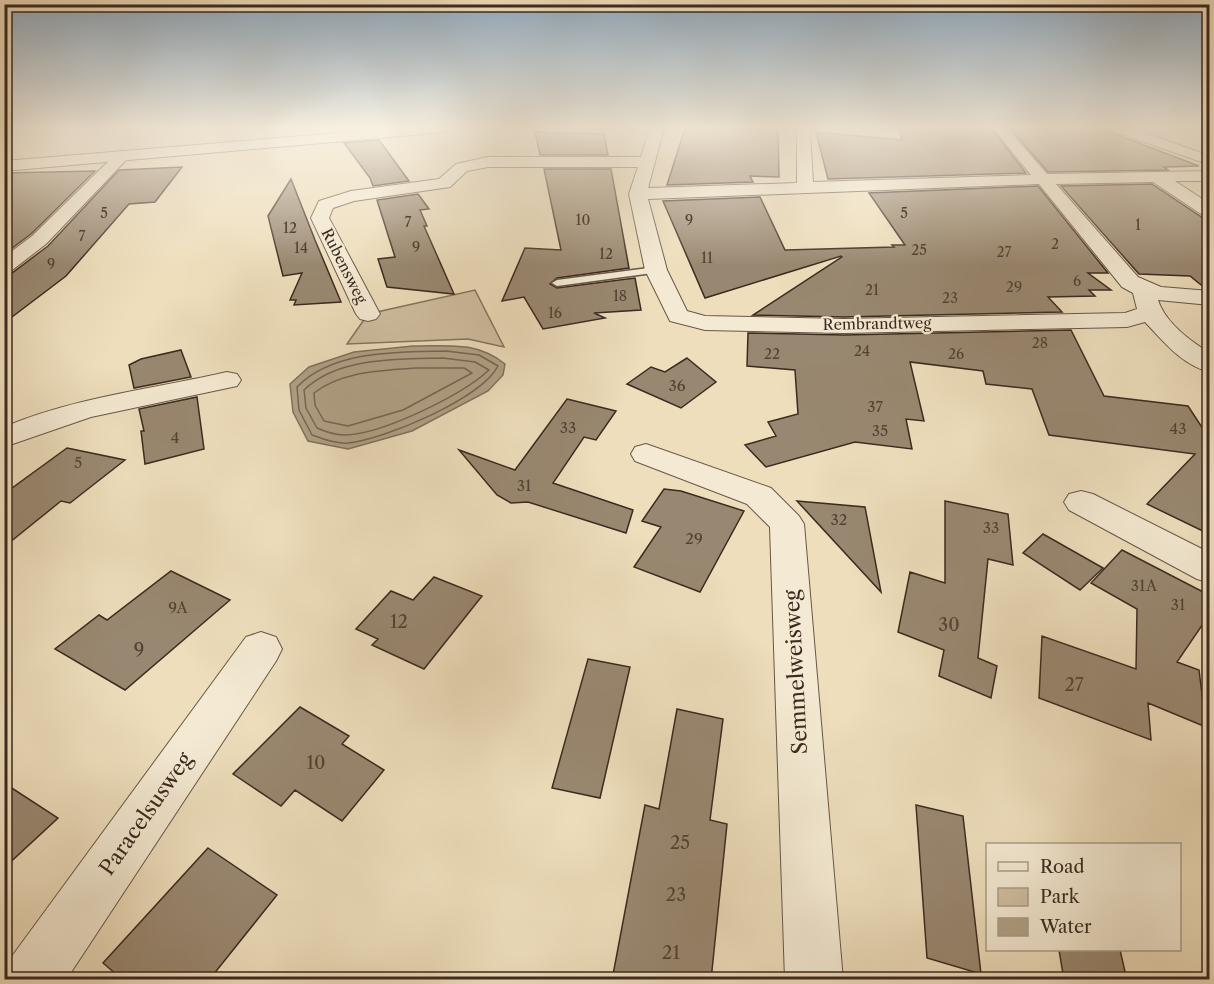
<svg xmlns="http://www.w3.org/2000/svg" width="1214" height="984" font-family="'Libre Caslon Text',serif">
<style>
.green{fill:#d0bfa1;stroke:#867460;stroke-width:1.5}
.water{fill:#b1a187;stroke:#82715e;stroke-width:1.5}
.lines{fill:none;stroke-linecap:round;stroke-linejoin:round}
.shore{stroke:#766654;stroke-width:1.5}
.building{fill:#998871;stroke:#3c2a20;stroke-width:1.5}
.service-casing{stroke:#685747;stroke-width:3}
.minor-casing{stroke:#685747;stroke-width:2}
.tertiary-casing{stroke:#685747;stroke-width:2}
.service{fill:#f4ead3;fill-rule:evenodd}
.minor{fill:#f4ead3;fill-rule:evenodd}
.tertiary{fill:#f4ead3;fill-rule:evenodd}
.labels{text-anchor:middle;stroke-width:4.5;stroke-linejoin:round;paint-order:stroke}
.far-number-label{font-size:14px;fill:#534234}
.far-street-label{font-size:15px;fill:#3c2a20;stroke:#f4ead3}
.number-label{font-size:15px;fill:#534234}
.near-number-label{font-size:18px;fill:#534234}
.near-street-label{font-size:21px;fill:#3c2a20;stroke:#f4ead3}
</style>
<rect width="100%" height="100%" fill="#eedebc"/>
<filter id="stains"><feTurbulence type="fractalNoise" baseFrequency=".00333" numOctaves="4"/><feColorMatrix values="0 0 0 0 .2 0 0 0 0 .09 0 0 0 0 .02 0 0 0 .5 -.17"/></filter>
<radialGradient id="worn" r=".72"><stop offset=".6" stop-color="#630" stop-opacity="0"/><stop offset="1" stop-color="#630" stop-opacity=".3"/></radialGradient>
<path class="green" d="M475,290L504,347L468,339L347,344L368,314Z"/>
<path class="water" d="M413,346C448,346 476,341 505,364L503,375L488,391L412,431L348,449L308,441L293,412L290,384L309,367L354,352Z"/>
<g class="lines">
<path class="shore" d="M446,351L479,355L498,366C481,399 385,439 348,443C336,444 323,439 312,435L299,410L297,387C333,350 398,352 446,351Z
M443,358L475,362L489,370C462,395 381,435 344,435C335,435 326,432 317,428L306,408L304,390C338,357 398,359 443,358Z
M415,368H464L472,373L403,410L348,426L324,421L315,405L314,393C342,371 381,371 415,368Z"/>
</g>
<path class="building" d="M685,128L778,130L779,177L750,176L753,182L667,185Z
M899,128H991L1026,173L828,179L816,132L902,140Z
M1010,128L1109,129L1112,133L1199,166L1164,167L1168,170L1048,172Z
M535,132L604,134L608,155H540Z
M379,140L409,181L373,186L370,178L344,143Z
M182,167L155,202L129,204L66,276L4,323V275L12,273L48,246L119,170Z
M544,169H611L629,268L557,278L550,284L557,288L635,278L641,310L594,313L605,318L543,329L524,297L502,301L525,248L561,250Z
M95,171L31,234L4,254V173Z
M291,179L315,240L341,302L294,305L296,300H290L302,273L283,276L268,216Z
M1152,184L1203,218L1209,219V289L1205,288L1190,276L1139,274L1061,186Z
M1038,186L1108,273H1088L1111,290H1089L1095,296L1048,297L1062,312L844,317L753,315L842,257L841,256L705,298L663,201L760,197L785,250L894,247L892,245H905L869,193Z
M418,194L429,209L420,210L427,226H424L454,294L387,287L378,259L395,257L377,200Z
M1071,330L1104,396L1188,406L1209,438V534L1147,504L1195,454L1049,435L1032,389L986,384L983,371L910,362L924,421L906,419L912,449L855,442L766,467L745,445L776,436L768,422L798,414L795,370L747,366L748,333L844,335Z
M181,350L191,377L134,388L129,365L141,359Z
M687,358L716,382L681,408L627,384L651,367L665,372Z
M197,397L204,449L145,464L141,431H144L139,409Z
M567,399L616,411L596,440L584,437L553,483L633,510L626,533L528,502L511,503L497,495L459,450L515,470Z
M67,448L125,460L70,503L61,501L4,547V494Z
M664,489L681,491L744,511L700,592L634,567L661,527L642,521Z
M797,501L865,507L881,592Z
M945,501L1008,514L1013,565L988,559L978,658L997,666L991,698L939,676L944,650L898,632L910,572L945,583Z
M1043,534L1103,568L1080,590L1023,553Z
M1122,550L1209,595V615L1177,662L1199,670L1206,727L1148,703L1151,740L1039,698L1042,636L1136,669L1137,609L1091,583Z
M171,571L230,600L125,690L55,649L99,615L107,620Z
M434,577L482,596L424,669L372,645L378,639L356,629L391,591L413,600Z
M588,659L630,667L600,798L552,788Z
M300,707L349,736L342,744L384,770L342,821L295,790L281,806L233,774Z
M677,709L723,719L710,820L727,824L711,980H612L645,805L659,809Z
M4,783L58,818L4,868Z
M916,805L963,816L981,974L927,958Z
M208,848L277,895L209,980H123L103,963Z
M1059,950H1120L1127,980H1064Z"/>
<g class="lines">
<g class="service-casing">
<path id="service" d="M656,267L661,270L660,272L557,286L552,283L557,280Z"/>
</g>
<g class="minor-casing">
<path id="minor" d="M650,128H664L648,188L797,183V128H819L810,132L813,182L1031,175L993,128H1007L1047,174L1210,171V181H1175L1210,204V217L1204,216L1153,182L1056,184L1138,277L1161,287L1210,291V305L1158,300C1165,322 1190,341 1210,353V372C1182,365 1164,342 1145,322L1127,327L844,333L705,330L670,321L645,270L629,194L638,167H488L467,171L450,187L354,201L333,208L329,218L380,314L376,319L368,321L360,319L356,314L311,218L319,201L351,191L439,179L456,164L488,157H641ZM1039,184L1122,287L1133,293L1137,309L1125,313L844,319L705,316L687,311L667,270L648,199Z
M1111,128H1131L1210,156V165L1113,131Z
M122,151L127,153L130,156L127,159L46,244L11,271L4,273V257L32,236L117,153Z
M227,372L237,374L241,380L237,386L91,417L4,447V427C75,397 153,389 227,372Z
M646,444L771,488L799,516L804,524L843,980H785L770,527L747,504L635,461L631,454L635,447Z
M1081,491L1093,494L1210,553V583L1197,579L1069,510L1064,502L1069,494Z
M261,632L276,637L282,649L276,661L66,980H4L10,959L246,637Z"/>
</g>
<g class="tertiary-casing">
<path id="tertiary" d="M399,128H453L446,132L4,171V161Z"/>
</g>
<use href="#service" class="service"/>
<use href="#minor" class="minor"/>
<use href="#tertiary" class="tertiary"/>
</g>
<linearGradient id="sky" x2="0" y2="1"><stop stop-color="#92acc1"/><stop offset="0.48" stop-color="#f7f0e1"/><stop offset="1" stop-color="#f7f0e1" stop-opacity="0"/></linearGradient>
<rect width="1214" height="266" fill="url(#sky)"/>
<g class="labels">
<g class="far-number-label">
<text x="104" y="218">5</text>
<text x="904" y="218">5</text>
<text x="583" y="225">10</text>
<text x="689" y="225">9</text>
<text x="408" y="227">7</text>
<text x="1138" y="230">1</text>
<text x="290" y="233">12</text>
<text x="82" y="241">7</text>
<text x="1055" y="249">2</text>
<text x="416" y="252">9</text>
<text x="301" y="253">14</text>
<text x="919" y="255">25</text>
<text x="1004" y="257">27</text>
<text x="606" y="259">12</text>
<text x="707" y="263">11</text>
<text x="51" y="269">9</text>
<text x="1077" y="286">6</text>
<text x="1014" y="292">29</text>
<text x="872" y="295">21</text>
<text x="620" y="301">18</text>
<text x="950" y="303">23</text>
<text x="555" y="318">16</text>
<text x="1040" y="348">28</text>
<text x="862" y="356">24</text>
<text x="772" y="359">22</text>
<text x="956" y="359">26</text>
</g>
<g class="far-street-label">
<text transform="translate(344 266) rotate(63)" y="5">Rubensweg</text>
<text transform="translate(877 324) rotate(-1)" y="5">Rembrandtweg</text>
</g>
<g class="number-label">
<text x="677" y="391">36</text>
<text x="875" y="412">37</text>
<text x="568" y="433">33</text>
<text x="1178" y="434">43</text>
<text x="880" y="436">35</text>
<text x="175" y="443">4</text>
<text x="78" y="468">5</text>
<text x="524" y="491">31</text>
<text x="839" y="525">32</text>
<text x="991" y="533">33</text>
<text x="694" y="544">29</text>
<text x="1144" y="591">31A</text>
<text x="1178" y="610">31</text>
<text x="178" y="613">9A</text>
</g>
<g class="near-number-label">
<text x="399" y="628">12</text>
<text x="949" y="631">30</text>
<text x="139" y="656">9</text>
<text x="1074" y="691">27</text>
<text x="316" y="769">10</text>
<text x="680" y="849">25</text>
<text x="676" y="901">23</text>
<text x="671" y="959">21</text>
</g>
<g class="near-street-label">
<text transform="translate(796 672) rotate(-93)" y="7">Semmelweisweg</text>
<text transform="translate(146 814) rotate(-55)" y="7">Paracelsusweg</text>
</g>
</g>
<rect width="1214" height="984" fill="none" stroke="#eedebc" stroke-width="24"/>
<rect x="6" y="6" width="1202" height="972" fill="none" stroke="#3c2a20" stroke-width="3"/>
<rect x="12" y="12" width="1190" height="960" fill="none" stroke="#3c2a20" stroke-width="1.5"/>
<rect x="986" y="843" width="195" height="108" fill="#f4ead3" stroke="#aa9d8b" stroke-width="1.5"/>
<rect x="998" y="862" width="30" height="9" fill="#f4ead3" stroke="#aa9d8b" stroke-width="1.5"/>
<text x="1040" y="873" font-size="18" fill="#3c2a20">Road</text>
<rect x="998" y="888" width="30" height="18" fill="#d0bfa1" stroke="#aa9d8b" stroke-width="1.5"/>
<text x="1040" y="903" font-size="18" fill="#3c2a20">Park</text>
<rect x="998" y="918" width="30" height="18" fill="#b1a187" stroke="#aa9d8b" stroke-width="1.5"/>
<text x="1040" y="933" font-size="18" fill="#3c2a20">Water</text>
<rect width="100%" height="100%" filter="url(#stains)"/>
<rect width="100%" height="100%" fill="url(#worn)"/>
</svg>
